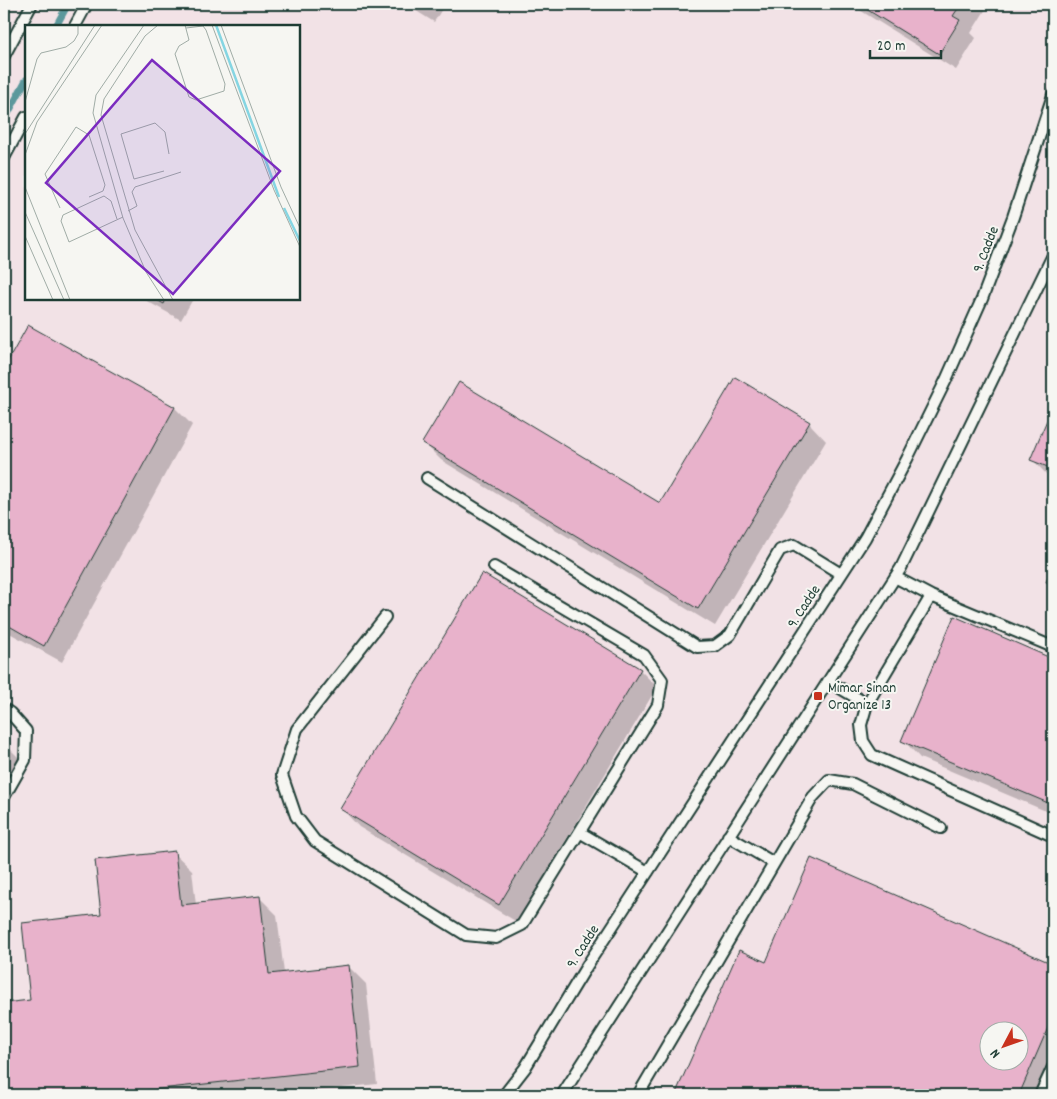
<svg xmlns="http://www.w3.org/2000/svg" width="1057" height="1099" font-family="Dekko,sans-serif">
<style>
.built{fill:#f2e2e6;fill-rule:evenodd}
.shadow{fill:#0003;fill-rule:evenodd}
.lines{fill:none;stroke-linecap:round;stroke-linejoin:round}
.stream{stroke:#5c989c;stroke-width:7}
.building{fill:#e8b2cb;stroke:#1f3d34;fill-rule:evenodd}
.service-casing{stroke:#1f3d34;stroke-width:14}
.service{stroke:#f6f6f2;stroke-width:10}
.poi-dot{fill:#c8321e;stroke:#f6f6f2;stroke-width:2}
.labels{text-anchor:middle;stroke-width:4;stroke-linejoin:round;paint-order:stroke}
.street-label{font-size:15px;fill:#1f3d34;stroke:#f6f6f2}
.poi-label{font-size:15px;fill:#1f3d34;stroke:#f6f6f2;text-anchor:start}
.inset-river{fill:none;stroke:#85d5e2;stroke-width:2.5}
.inset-road{fill:none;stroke:#a0aca6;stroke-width:1}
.view{fill:#7b2cbf;fill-opacity:0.15;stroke:#7b2cbf;stroke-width:2.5}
.inset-edge{fill:none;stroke:#1f3d34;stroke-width:2.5}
</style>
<rect width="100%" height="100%" fill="#f6f6f2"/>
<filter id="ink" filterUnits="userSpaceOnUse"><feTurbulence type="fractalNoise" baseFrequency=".02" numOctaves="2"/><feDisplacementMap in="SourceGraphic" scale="10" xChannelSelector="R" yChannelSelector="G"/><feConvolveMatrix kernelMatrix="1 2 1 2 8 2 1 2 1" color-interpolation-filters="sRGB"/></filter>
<g filter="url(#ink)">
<path class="built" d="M4,4H1053V1095H4ZM26,26H299V299H26ZM990,1032H1020V1062H990Z"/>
<path class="shadow" d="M405,4H445L434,22Z
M850,4H989L971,33L976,38L956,70Z
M143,299H193L181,320Z
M28,327L175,408L192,425L62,662L4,630V371Z
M1047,421L1053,424V479L1049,477L1032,459Z
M809,423L826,441L715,626L441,460L424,443L660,505Z
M954,618L1053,660V814L920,758L903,740Z
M640,670L657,687L517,922L359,827L342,809Z
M4,743L22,761L4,792Z
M174,853L192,870L196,905L260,898L277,915L284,973L348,966L366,984L377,1084L277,1095H4V1004L32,1001L102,915Z
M812,859L1053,965V1073L1043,1095H676L739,951L767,963ZM990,1032H1020V1062H990Z"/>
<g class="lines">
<path class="stream" d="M56,26L68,4
M4,121L26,80"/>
</g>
<path class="building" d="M858,4H961L953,16L960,20L939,54Z
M155,299H166L164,304Z
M28,325L175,407L44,646L4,623V368Z
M735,377L810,422L698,609L422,443L459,382L660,503Z
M1047,420L1053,422V469L1030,460Z
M1053,564V585L1046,582Z
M482,573L641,669L499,905L340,809Z
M954,616L1053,659V805L901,741Z
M175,851L181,905L260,896L269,974L349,965L360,1067L105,1095H4V1003L30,1000L22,923L101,914L95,860Z
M811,858L1053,964V1016L1019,1095H994L989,1093V1095H675L739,950L766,962ZM990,1032H1020V1062H990Z"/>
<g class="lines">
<g class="service-casing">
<path id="service" d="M75,26L87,4
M4,56L32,4
M4,158L26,117
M427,478L697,647L715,646L730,635L780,550L794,545L841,574
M895,577L931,596L1053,647
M931,596L867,704L861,725L863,741L872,755L1053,836
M385,617L297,729L282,775L296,816L315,841L466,935L496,938L522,925L658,705L662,680L644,655L494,567
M828,681L867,704
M4,709L10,713L26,731L25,760L4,797
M581,833L648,872
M728,836L774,863
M504,1095L525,1068L588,964L865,538L907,459L946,380L982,299L1013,217L1053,95
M562,1095L901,568L1053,255
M638,1095L813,797L829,780L853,784L941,828
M1040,1095L1053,1067"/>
</g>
<use href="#service" class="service"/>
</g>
</g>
<rect class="poi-dot" x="813" y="691" width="10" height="10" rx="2.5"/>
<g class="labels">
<g class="street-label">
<text transform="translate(985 249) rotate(-69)" y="5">9. Cadde</text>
<text transform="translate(803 606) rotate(-57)" y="5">9. Cadde</text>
<text transform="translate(582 946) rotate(-58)" y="5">9. Cadde</text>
</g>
<g class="poi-label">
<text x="828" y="692">Mimar Sinan<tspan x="828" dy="17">Organize 13</tspan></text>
</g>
</g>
<g transform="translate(25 25)">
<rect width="275" height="275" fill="#f6f6f2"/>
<path class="inset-river" d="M191,0L254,172M259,183L275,216"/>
<path class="inset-road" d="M119,0L71,70L68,88L98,193L121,247L139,275M133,0L120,11L79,74L76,90L110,205L148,275M160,0L164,15L154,21L150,29L164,72L171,75L199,66L200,59L181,5L178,1L161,3M187,0L249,165L275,222M196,0L256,162L275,203M0,77L12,34L16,28L41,22L49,16L53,9V0M0,109L70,0M0,130L12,97L77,0M139,146L109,154L96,109L130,98L140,107L144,129M0,162L45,275M35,183L20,149L51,102L64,110L80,160L78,166L64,172M103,186L112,181L107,167L110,162L156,147M0,187L39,275M92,194L86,176L79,171L38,190L36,196L44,217L98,192M0,211L28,275"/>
<path class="view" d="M127,35L255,146L148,269L21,158Z"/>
<rect width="275" height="275" class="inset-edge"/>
</g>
<rect width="1057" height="1099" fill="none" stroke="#f6f6f2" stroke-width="20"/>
<rect x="10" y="10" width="1037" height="1079" fill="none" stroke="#1f3d34" stroke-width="2" filter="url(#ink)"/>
<g transform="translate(1004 1046) rotate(229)"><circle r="24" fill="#f6f6f2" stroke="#a0aca6"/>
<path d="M0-4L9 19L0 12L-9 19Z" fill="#c8321e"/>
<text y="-8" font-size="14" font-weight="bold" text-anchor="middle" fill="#1f3d34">N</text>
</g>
<path d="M870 50v8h71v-8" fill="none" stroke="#1f3d34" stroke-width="2.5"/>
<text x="877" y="50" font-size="15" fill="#1f3d34" stroke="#f6f6f2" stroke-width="4" paint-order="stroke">20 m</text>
</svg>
